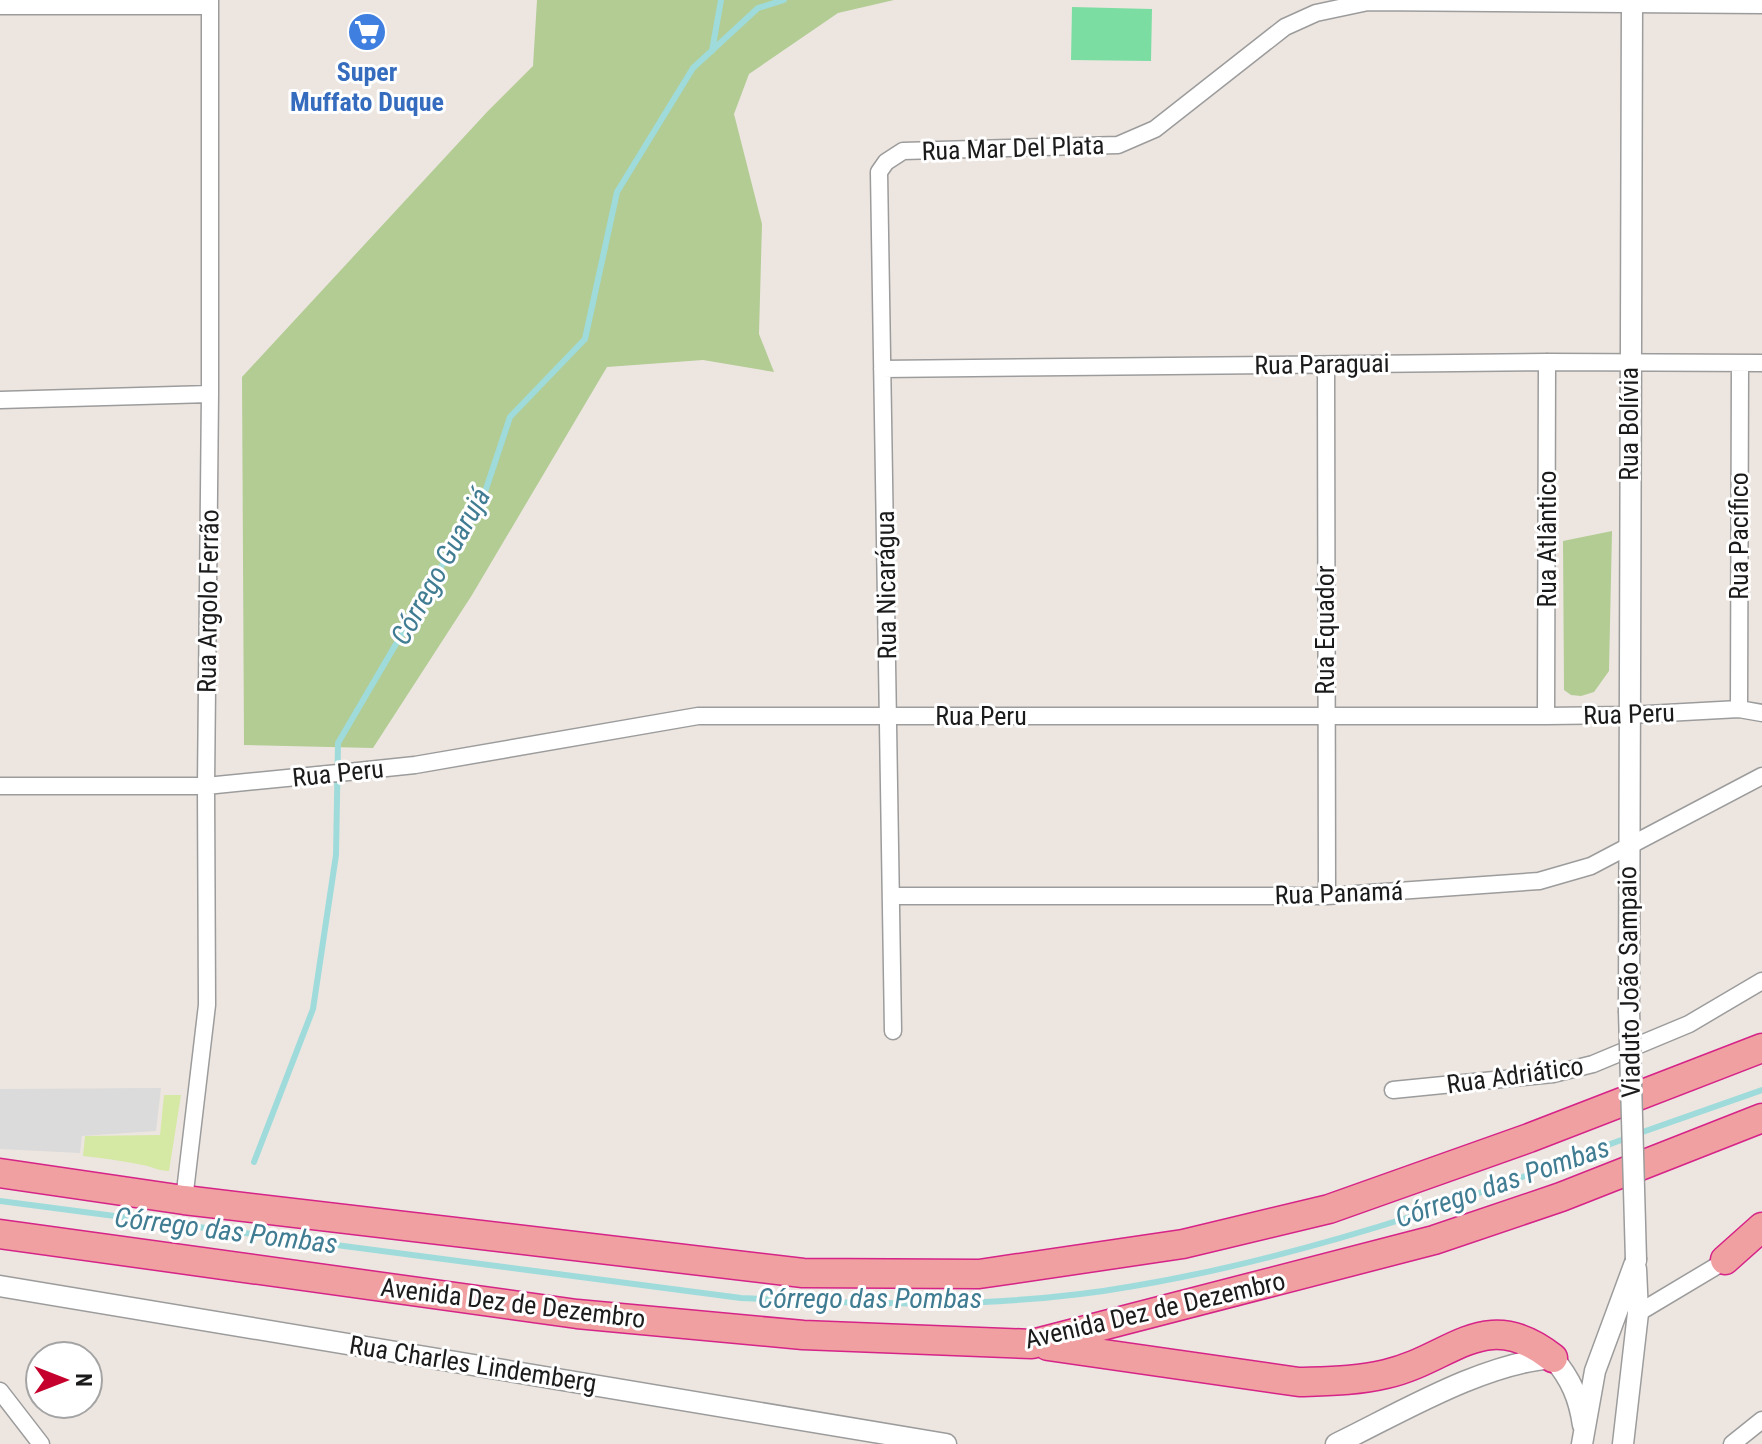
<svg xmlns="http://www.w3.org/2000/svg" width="1762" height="1444" font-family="'Roboto Condensed',sans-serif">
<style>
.grass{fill:#d5e8a4}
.forest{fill:#b2cc94}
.pitch{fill:#7cdda2}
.parking{fill:#dbdbdb}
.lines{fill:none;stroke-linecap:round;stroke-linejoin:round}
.stream{stroke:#9fdbdb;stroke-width:6}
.minor-casing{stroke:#9c9c9c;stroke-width:19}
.tertiary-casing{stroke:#9c9c9c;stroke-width:23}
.trunk-casing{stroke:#d52388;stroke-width:31}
.minor{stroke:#fff;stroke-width:16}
.tertiary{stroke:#fff;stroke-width:20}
.trunk{stroke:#f1a0a2;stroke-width:28}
.tertiary-bridge-casing{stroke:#9c9c9c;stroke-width:23;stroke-linecap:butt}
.tertiary-bridge{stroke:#fff;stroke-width:20}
.labels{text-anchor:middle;stroke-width:6;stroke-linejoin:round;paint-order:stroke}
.shop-label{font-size:26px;font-weight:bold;fill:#366cbe;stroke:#fff}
.street-label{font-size:26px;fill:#1b1b1b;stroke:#fff}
.water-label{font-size:28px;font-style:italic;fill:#407c92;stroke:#fff}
</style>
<rect width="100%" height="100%" fill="#ede6e0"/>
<path class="grass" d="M164,1095H181L169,1171C159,1171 153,1167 143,1165C123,1161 103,1158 83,1156L85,1136L160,1135Z"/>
<path class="forest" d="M537,0H894L838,13L749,74L734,114L762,224L759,334L774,372L703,360L607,367L472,595L373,748L244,745L242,377L487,112L533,66Z
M1612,531L1609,671L1594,692L1581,696L1571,695L1564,690L1563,541Z"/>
<path class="pitch" d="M1072,7L1152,9L1151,61L1071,60Z"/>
<path class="parking" d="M161,1088L156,1131L82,1136L80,1153L0,1149V1089Z"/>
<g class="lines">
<path class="stream" d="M712,51L721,0
M1637,1134L1762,1090
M254,1162L313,1009L336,855L338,743L485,492L510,417L585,339L617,192L693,68L758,8L784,0
M0,1201L741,1298C872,1305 1005,1309 1134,1286C1229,1270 1325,1244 1416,1215C1487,1192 1557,1163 1627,1138"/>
<g class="minor-casing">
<path id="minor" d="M0,6H210
M1326,365L1327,896
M882,369L1547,362L1762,363
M0,400L210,394
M1739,709L1740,363
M1546,716L1547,362
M0,786H206L348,772L415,765L698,716H1546L1629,715L1739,709L1762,713
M892,896H1327L1539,881L1591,866L1762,776
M893,1031L879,172L886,162L903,151L1118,145L1155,129L1285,27L1316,13L1368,2L1762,5
M1393,1090L1553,1074L1593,1064L1689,1024L1762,981
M184,1200L207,1005L206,786L210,394V0
M1638,1313L1730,1258
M0,1391L41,1444
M1732,1444L1762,1420"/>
</g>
<g class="tertiary-casing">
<path id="tertiary" d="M1629,1011L1632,0
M0,1286L946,1444
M1336,1444C1400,1413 1483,1363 1553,1358C1571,1379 1579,1398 1583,1425
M1582,1444L1595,1371L1636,1260
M1623,1444L1638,1313L1636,1269"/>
</g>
<g class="trunk-casing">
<path id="trunk" d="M0,1173L184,1200L803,1273L979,1274L1183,1244L1329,1209L1529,1138L1762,1048
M0,1234L577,1314L803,1335L1032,1344L1434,1240L1561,1197L1762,1118
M1725,1260L1762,1227
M1048,1346L1299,1382C1328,1381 1357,1381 1386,1374C1452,1359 1485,1304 1553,1358"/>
</g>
<use href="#minor" class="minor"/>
<use href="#tertiary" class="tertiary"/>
<use href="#trunk" class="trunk"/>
<g class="tertiary-bridge-casing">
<path id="tertiary-bridge" d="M1629,1011L1636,1260"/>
</g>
<use href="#tertiary-bridge" class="tertiary-bridge"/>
</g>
<defs>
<g id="supermarket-disc" transform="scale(2)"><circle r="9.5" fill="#3f7fe0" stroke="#fff"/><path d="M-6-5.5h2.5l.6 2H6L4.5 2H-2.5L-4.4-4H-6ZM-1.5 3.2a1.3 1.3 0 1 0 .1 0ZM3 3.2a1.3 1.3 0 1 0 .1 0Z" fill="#fff"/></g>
</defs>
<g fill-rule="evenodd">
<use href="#supermarket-disc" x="367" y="32"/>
</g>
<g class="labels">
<g class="shop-label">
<text x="367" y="81">Super<tspan x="367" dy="30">Muffato Duque</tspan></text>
</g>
<g class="street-label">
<text transform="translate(1013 148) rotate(-2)" y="9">Rua Mar Del Plata</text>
<text transform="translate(1322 364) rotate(-1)" y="9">Rua Paraguai</text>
<text transform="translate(1629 424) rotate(-90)" y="9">Rua Bolívia</text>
<text transform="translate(1739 536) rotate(-90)" y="9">Rua Pacífico</text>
<text transform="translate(1547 539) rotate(-90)" y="9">Rua Atlântico</text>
<text transform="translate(886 585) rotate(-91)" y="9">Rua Nicarágua</text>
<text transform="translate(208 601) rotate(-89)" y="9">Rua Argolo Ferrão</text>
<text transform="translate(1325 630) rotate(-90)" y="9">Rua Equador</text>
<text transform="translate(1629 714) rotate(-2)" y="9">Rua Peru</text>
<text x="981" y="725">Rua Peru</text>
<text transform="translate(338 773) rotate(-6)" y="9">Rua Peru</text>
<text transform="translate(1339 893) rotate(-2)" y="9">Rua Panamá</text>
<text transform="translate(1629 982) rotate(-91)" y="9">Viaduto João Sampaio</text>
<text transform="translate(1515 1075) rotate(-8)" y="9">Rua Adriático</text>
<text transform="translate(513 1303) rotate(7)" y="9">Avenida Dez de Dezembro</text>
<text transform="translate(1155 1310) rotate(-13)" y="9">Avenida Dez de Dezembro</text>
<text transform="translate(473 1364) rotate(9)" y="9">Rua Charles Lindemberg</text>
</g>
<g class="water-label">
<text transform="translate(440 566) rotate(-61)" y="10">Córrego Guarujá</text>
<text transform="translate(1502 1182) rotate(-19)" y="10">Córrego das Pombas</text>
<text transform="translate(226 1230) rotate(7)" y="10">Córrego das Pombas</text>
<text x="870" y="1308">Córrego das Pombas</text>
</g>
</g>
<g transform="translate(64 1380) rotate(90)"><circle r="38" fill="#ffffff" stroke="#a4a4a4" stroke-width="2"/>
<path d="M0-6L14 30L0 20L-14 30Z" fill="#c6002d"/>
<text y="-12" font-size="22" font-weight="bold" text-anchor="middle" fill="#1b1b1b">N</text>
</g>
</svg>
